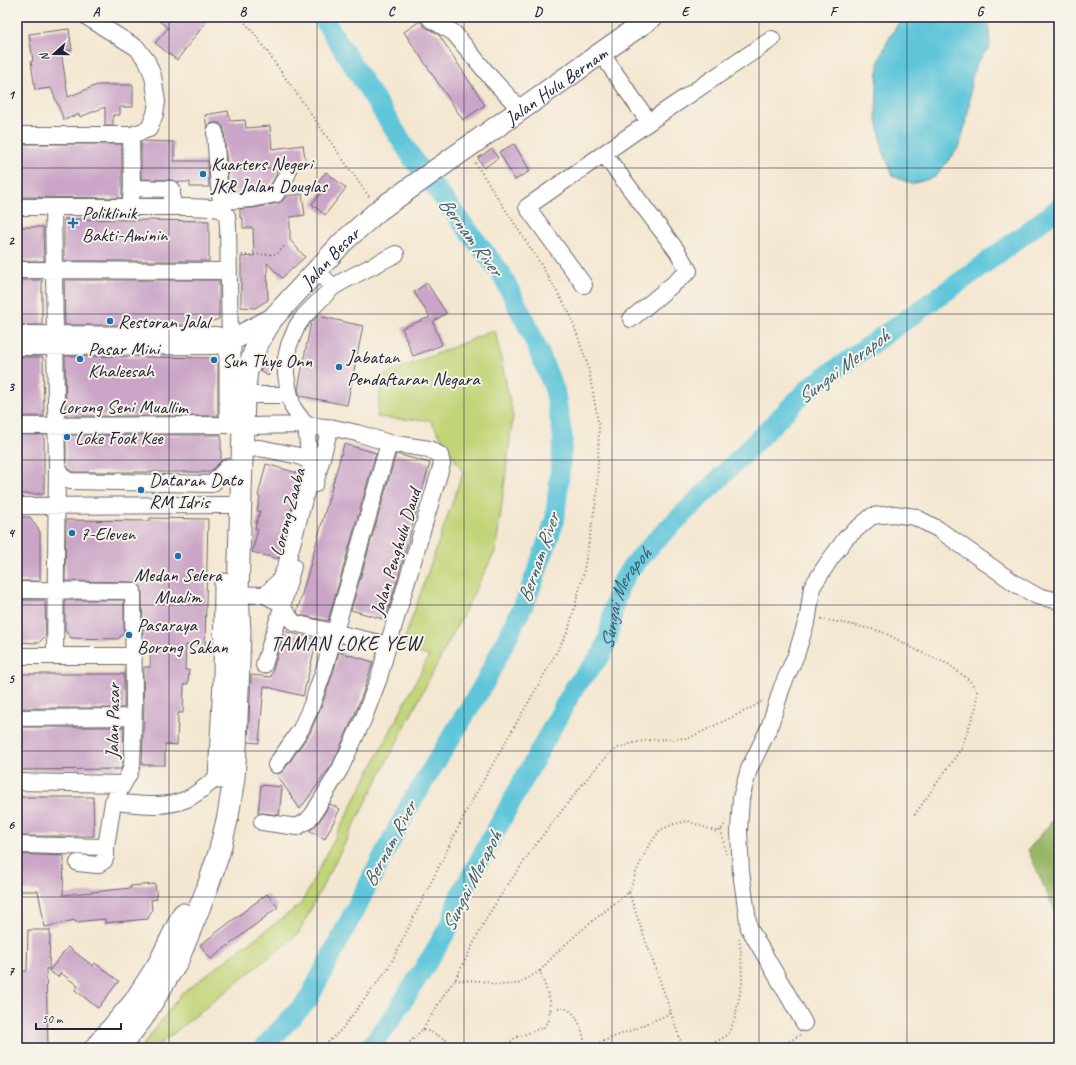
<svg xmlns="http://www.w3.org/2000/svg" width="1076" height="1065" font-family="Caveat,sans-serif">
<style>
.green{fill:#c1d477;stroke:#727b59}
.forest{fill:#98b668;stroke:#5d6c52}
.water{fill:#5ec6da;stroke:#40748a}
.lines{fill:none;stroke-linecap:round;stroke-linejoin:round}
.river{stroke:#5ec6da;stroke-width:20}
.building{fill:#caa5c7}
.minor-casing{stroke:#6c6770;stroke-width:18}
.major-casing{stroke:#6c6770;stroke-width:23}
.path{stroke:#6c6770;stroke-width:2;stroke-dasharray:1 3;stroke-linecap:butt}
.minor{stroke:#fff;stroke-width:16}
.major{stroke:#fff;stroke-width:21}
.grid{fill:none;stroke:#22223b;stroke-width:1;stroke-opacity:0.55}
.poi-dot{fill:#1f6fb2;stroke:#f7f3e8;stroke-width:1.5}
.labels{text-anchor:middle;stroke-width:4;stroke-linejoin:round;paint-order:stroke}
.street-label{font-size:19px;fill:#22223b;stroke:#f7f3e8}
.poi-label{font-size:19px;fill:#22223b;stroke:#f7f3e8;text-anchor:start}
.water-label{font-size:20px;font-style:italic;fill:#375b73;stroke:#f7f3e8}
.neighbourhood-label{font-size:20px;letter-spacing:1px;fill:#22223b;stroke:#f7f3e8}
.neatline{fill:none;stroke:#22223b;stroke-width:1.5}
.grid-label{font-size:13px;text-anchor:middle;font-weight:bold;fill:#22223b}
</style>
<rect width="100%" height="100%" fill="#f7f3e8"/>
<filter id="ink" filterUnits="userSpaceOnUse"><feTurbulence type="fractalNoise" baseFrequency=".025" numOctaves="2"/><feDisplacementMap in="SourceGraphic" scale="8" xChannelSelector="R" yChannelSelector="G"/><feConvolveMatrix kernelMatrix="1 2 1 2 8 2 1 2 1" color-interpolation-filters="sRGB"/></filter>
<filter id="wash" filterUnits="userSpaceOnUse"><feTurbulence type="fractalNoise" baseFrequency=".012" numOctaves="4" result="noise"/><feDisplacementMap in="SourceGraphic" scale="16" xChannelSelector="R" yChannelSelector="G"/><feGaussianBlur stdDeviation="0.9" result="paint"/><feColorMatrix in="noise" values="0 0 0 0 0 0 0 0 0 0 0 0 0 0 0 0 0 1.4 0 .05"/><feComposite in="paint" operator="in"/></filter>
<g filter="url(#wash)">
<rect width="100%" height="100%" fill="#f4e7d1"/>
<path class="green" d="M495,330L513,416L496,550L298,934L155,1048H141L181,994L301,904L429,656L401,649L463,472L430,420L397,419L377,417L382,376Z"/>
<path class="forest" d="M1059,813V921L1028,850Z"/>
<path class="water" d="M903,17H982L989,26L990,46L976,64L971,81L969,107L960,146L935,177L912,184L893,176L883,151L876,114L878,64L887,42L899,22Z"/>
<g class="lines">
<g class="river">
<path d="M263,1048L308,1000L409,806L484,684L527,598L555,520L563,439L555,391L531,333L501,273L415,162L322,17"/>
<path id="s1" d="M369,1048L389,1023L436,949L451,923L458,899L574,688L602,654L608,639L614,606L620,585L630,569L654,542L715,483L810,387L978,269L1059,208"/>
</g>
</g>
<g id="blocks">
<path class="building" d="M154,17H205L206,22L177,60L155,43L168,28Z
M420,21L425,27L439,35L485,105L463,120L404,32Z
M69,29L72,50L61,51L68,97L97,85H133V107H120V115H113V126H105V107L80,117L79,114L64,120L51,88L35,90L31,61H33L29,34Z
M228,111L230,121L245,120L246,128L270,126L272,149L303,145L306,165L294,166L288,164L284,165L280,168H276L277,174L270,186L251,190L229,191L224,131L223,126L219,123H215L210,124L207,128L205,115Z
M142,141L174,142V161H208L209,187H190V182H178L172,180L141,179V142Z
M17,144H122V198L17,197Z
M514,144L530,171L515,180L499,152Z
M492,149L498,158L484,168L478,158Z
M326,172L346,188L325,215L312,204L323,190L316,184Z
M302,194L305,215L290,217V240L305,257L282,278L267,263L268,300L255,308L241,307V257L254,256L253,228H243V218H240V209L254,208L278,203L282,201L286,196Z
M64,219L209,221V261H64Z
M17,227H43L44,261H17Z
M17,280H42V325H17Z
M64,280H219V319L201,325H65Z
M427,283L446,313L433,322L442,345L413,356L402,328L430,317L414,292Z
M318,316L363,326L347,405L300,396L298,389L311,322Z
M65,356L218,358V416H66Z
M17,357H43L44,416H17Z
M267,359L276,365L268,376L260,370Z
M17,435H44V494H17Z
M66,435H221V461L210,472H72L70,470L66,465Z
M344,444L376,453L328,621L299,615L297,612Z
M396,454L430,463L386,620L351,610Z
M266,464L301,474L278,559L252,552L258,529L255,528L260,511H257L260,497L258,496Z
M17,517H30L40,532V581H17Z
M150,518L208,519L205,646L186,645L185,670H189L188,684H184L183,713H178L177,745L165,744V765H142L144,703L143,673H144V667H150L151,644H143L142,591L141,587L138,583L133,582L65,581L66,520L150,521Z
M17,600H45L46,635L39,643L17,642Z
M65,600H124V633L118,639L71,638L65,631Z
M284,631L317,640L303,696L264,686L259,743L248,742L251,675L271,677Z
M339,652L373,662L364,690L354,716L332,765L326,773L300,809L277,775L284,770L310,733L321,707L333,673Z
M17,674H124V708H17Z
M17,727H124L123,763L121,769L17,770Z
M261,785L282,787L279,815L263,813H258Z
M17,797H93L94,836H17Z
M330,804L340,809L325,839L310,831L320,820Z
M17,854L64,856L63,895L131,888L130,886L155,884L157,899L151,900L152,909L148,919L105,923V919L75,922V920L45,927L38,891H17Z
M267,894L278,907L211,959L200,945Z
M28,930H50L49,970L46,968L48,1048H17V972L27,971Z
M68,947L93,966L95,963L119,981L98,1008L75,990L78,986L61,973L58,977L49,971Z"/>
</g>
</g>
<g filter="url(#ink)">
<use href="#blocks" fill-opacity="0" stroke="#6c6770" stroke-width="1"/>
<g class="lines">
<g class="minor-casing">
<path id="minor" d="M87,17L137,48L147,61L153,76L157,102L155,114L149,129L131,135
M429,17L432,20L454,33L491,78L521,110
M601,53L649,122
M215,132L219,187L222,209
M17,135H131L132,188
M604,154L677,251L689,271L631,319
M131,199L132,188L172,189V207
M221,201L252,199L276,194L288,173
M17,207H189L212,208L222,209
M53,207L57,468L55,655
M222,209L227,216L228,226L230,341
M17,270L229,271
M584,285L527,207L662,113L772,39
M333,287L347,279L396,254
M17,334L217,335L230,341
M17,347L216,346L230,341
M244,395H290
M17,426L229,425
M243,426L306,425L334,428L357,433L389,443L429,449L440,455L442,464L388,645L379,678L363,720L340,769L313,814L307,821L297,827L262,822
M242,450L258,448L265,449L299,456L309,461
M57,468C61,474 63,480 71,481L212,484L228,467
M315,484L330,428
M17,506L228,505
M17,590L133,591L134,703L132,765L129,774L113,802L106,847V856L104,861L97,865L78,863
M228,594L265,595L278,602L294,623L388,645
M265,595L280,580L286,566L311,474L306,425L293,408L288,387L286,374V358L289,345L297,326L304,316L333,287L317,271
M17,656H133
M264,665L282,607L293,566
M17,718L133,717
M276,765L301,729L312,704L324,670L389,443
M17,782L123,784
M113,802C137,804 164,809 187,799C199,793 210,783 220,775
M17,845L106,847
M804,1023L749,928L741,872L739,831L741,798L749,769L769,728L782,687L796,655L808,617L812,587L829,561L846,538L872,516L894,514L915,517L938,529L1016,584L1037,596L1059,601"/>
</g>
<g class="major-casing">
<g id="major">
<path d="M230,341L272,319"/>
<path d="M230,414V341"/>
<path d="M219,778L224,681L225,584"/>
<path d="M95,1048L134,1002L159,963L183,914"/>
<path id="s2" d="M119,1048L142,1019L178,960L207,889L219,853L228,816L234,778L236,748L240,632L238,594L244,395L247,371L257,345L272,319L344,241L379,210L652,17"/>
</g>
</g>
<path class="path" d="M240,17L254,33L370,198
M242,255L277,254L285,246
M821,619L854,625L883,632L920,652L948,664L969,680L977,691L976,707L961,749L913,817
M721,830L726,854
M629,892L636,872L648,847L660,830L674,824L688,821L717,832L721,830L726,822
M540,971C565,941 598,917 629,892C642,933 658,973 671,1013L637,1028L586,1048C582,1033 580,1012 563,1008C559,1007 554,1009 550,1010
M455,980L482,981L497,985L518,984L540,971L550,1000L549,1020L544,1027L515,1038L504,1048
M671,1013L683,1048
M423,1029L447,990L455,980L487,917L507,886L539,840L589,776L608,755L618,748L633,743L648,740L689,738L751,708L764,700
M322,1048L341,1030L389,967L471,802L539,684L568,631L583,576L597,495L599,426L588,366L570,314L540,263L474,161
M404,1048L423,1029L433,1033L450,1042L479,1045L494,1048
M705,1048L728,1035L735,1018L742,983L741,952L739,939
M779,1048L800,1035"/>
<use href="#minor" class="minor"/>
<use href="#major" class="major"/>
</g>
</g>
<path class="grid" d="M169,17V1048M317,17V1048M464,17V1048M612,17V1048M759,17V1048M907,17V1048M17,168H1059M17,314H1059M17,460H1059M17,605H1059M17,751H1059M17,897H1059"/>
<g class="poi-dot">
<circle cx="203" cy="174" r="4"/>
<path d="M71 217h4v4h4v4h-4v4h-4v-4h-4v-4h4z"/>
<circle cx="110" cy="321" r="4"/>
<circle cx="80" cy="359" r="4"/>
<circle cx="214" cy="360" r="4"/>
<circle cx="339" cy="367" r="4"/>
<circle cx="67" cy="437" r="4"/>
<circle cx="141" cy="490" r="4"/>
<circle cx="72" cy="533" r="4"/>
<circle cx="178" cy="556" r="4"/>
<circle cx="129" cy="635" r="4"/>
</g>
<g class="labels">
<g class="street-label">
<text dy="7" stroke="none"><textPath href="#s2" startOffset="1132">Jalan Hulu Bernam</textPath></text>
<text dy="7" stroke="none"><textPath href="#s2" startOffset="847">Jalan Besar</textPath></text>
<text x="123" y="413">Lorong Seni Muallim</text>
<text transform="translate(287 512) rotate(-75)" y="7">Lorong Zaaba</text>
<text transform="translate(395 552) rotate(-73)" y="7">Jalan Penghulu Daud</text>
<text transform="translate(112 721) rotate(-89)" y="7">Jalan Pasar</text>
</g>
<g class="poi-label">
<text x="211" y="170">Kuarters Negeri<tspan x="211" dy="22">JKR Jalan Douglas</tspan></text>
<text x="82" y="219">Poliklinik<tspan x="82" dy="22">Bakti-Aminin</tspan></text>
<text x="118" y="328">Restoran Jalal</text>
<text x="88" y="355">Pasar Mini<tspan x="88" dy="22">Khaleesah</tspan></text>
<text x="347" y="363">Jabatan<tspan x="347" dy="22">Pendaftaran Negara</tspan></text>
<text x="222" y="367">Sun Thye Onn</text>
<text x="75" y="444">Loke Fook Kee</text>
<text x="149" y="486">Dataran Dato<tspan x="149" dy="22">RM Idris</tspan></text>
<text x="80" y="540">7-Eleven</text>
<text x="178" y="581" text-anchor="middle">Medan Selera<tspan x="178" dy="22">Mualim</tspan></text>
<text x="137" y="631">Pasaraya<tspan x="137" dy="22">Borong Sakan</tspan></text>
</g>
<g class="water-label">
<text transform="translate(471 236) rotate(53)" y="7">Bernam River</text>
<text transform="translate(843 366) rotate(-37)" y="7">Sungai Merapoh</text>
<text transform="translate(538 558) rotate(-71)" y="7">Bernam River</text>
<text dy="7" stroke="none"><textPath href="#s1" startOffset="521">Sungai Merapoh</textPath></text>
<text transform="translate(389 844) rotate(-62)" y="7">Bernam River</text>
<text transform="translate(471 881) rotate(-63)" y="7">Sungai Merapoh</text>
</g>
<g class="neighbourhood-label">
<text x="346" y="650">TAMAN LOKE YEW</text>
</g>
</g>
<rect width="1076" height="1065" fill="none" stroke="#f7f3e8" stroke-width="44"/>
<g transform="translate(54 54) rotate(249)" stroke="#f7f3e8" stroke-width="3" paint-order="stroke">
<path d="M0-3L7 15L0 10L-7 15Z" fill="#22223b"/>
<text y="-6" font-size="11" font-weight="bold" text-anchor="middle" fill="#22223b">N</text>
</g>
<path d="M36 1023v6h85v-6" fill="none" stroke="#22223b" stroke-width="2"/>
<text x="42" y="1023" font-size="12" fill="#22223b" stroke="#f7f3e8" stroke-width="3" paint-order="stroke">50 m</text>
<rect x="22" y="22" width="1032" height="1021" class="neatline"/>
<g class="grid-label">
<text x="96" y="16">A</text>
<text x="243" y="16">B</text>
<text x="391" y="16">C</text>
<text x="538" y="16">D</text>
<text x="685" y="16">E</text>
<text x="833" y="16">F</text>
<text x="980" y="16">G</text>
<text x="11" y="99">1</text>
<text x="11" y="245">2</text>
<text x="11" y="391">3</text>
<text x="11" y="537">4</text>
<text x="11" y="683">5</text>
<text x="11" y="829">6</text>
<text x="11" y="975">7</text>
</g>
</svg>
